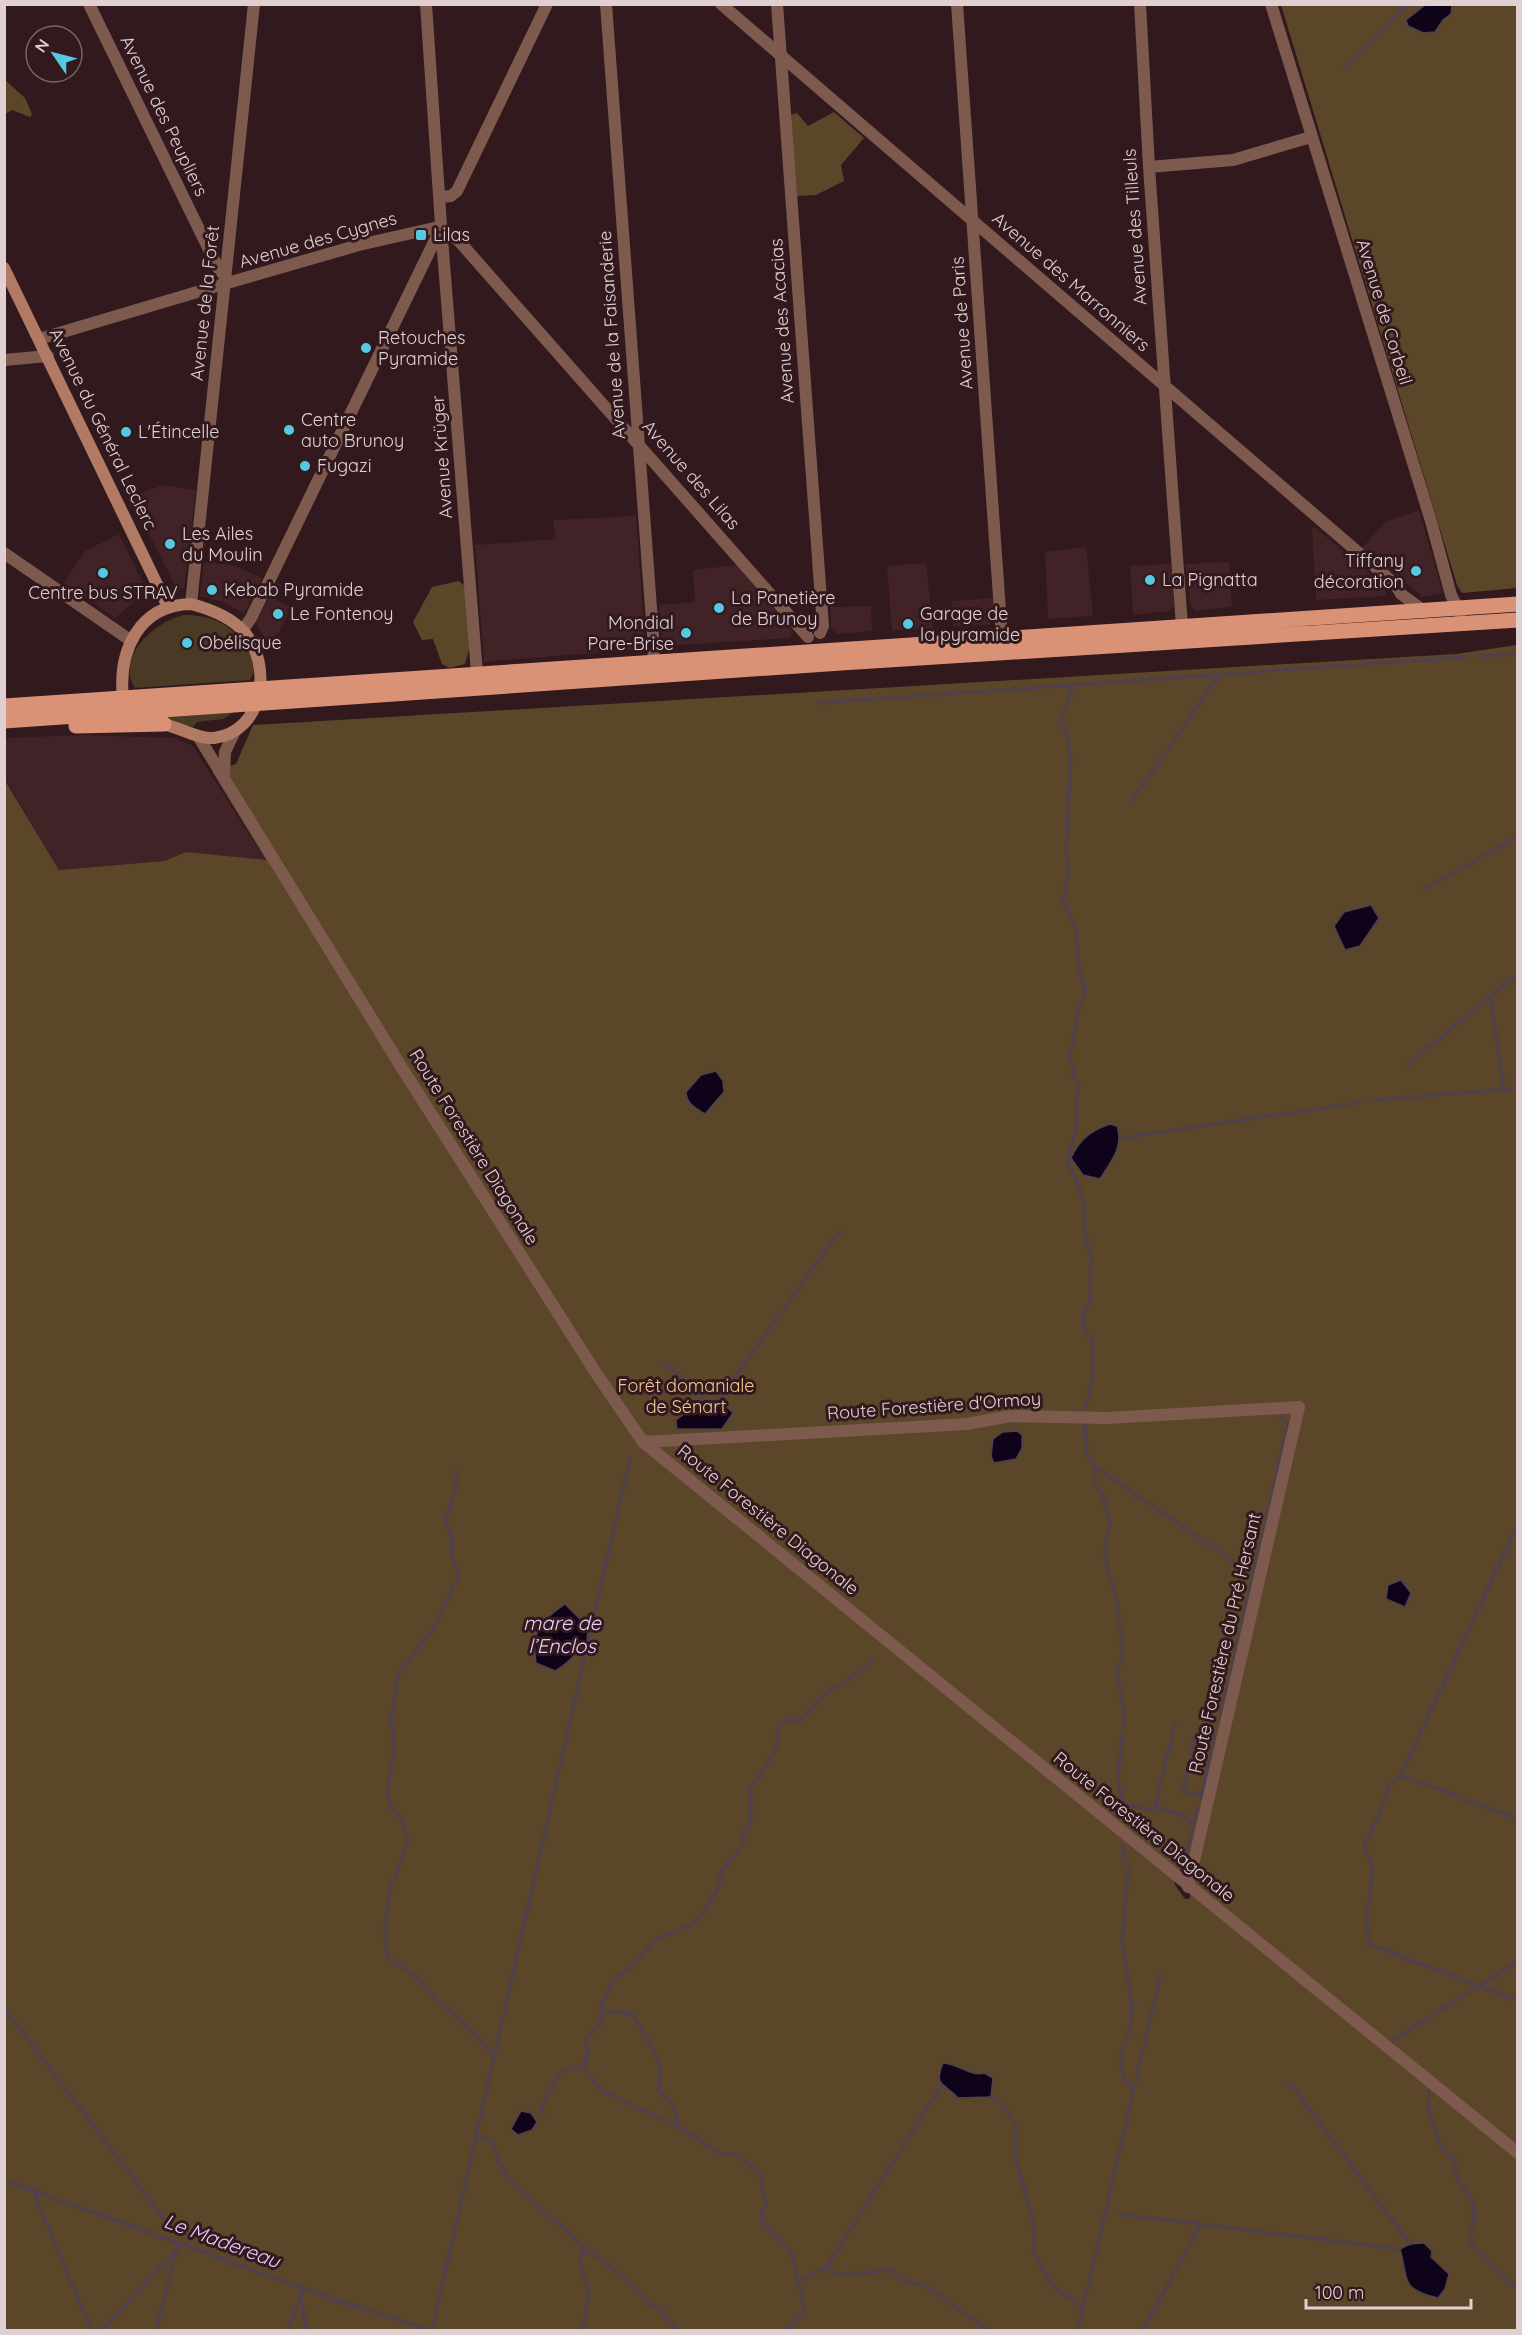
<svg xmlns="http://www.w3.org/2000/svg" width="1522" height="2335" font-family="Quicksand,sans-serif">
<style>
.built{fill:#412227}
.green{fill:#493925}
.forest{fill:#5c462a;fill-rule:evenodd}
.water{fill:#0f0319;stroke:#4e4050;stroke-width:1.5}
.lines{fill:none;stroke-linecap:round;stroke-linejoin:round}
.stream{stroke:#4e4050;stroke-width:3}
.minor{stroke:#7d5a4d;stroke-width:12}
.tertiary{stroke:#7d5a4d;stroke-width:12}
.secondary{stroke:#b17a65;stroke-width:12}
.primary{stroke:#da9277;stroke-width:15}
.poi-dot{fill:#56c9e1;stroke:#31191d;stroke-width:2}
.labels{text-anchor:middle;stroke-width:6;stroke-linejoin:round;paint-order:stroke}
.street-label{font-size:18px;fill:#e1d0d2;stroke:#31191d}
.poi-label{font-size:18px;fill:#e1d0d2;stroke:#31191d;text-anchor:start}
.park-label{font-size:18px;fill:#f1c894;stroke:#31191d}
.water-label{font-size:20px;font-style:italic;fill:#e5cefb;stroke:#31191d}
</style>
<rect width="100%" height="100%" fill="#31191d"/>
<path class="built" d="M163,485L196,490L184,588L177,589L130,497Z
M1419,510L1443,593L1423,597L1362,548L1385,522Z
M636,516L645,643L640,649L484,662L475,545L556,539L553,520Z
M1315,527L1385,587L1387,596L1316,600L1312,528Z
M119,534L147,591L115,618L64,582L85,551Z
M1086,547L1093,616L1048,619L1045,552Z
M204,562L234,565L262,578L244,614L223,602L200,596Z
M1229,562L1232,607L1196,611L1191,607L1185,564Z
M926,563L933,628L892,631L887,566Z
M1171,564L1175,604L1170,611L1133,615L1130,566Z
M737,565L793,632L790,638L662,646L659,605L695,602L693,570Z
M277,583L282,585L275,599L291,607L279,632L267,642L256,623Z
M993,598L994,620L989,625L954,626L952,601Z
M871,606L872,631L837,634L831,628L830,607Z
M82,735L176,738L193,746L266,861L186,852L165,861L59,870L5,779L4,738Z"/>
<path class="green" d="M184,615C197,615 210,617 221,623C238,631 264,661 250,680L135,688C114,657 157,620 184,615Z
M237,710L223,719L197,722L192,728L156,715Z"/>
<path class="forest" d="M1281,5H1517V588L1462,593L1457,585Z
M5,80L25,98L32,114L30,117L12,110L5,114Z
M834,112L864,138L841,165L844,181L816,195L797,196L790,115L797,113L808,126Z
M459,581L466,587L475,627L465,664L450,668L442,664L433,639L422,640L413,622L432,587Z
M1517,645V2330H5L4,779L59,870L164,861L186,852L266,860L212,771L236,764L253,725L1456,654ZM1192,1865L1194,1884L1189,1899H1185L1175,1885L1173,1873Z"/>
<path class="water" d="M1425,5H1452L1451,14L1443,20L1435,32L1423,33L1408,26L1406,20Z
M1371,905L1379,918L1360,946L1345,950L1334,926L1344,912Z
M716,1071L723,1081L724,1092L705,1114C695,1108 687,1104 686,1092L701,1075Z
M1110,1124L1117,1126C1124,1147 1111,1161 1100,1179L1083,1175L1071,1158C1080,1139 1090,1131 1110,1124Z
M705,1399L722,1403L733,1413L722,1429H677L676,1420Z
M1017,1431L1022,1435V1448L1016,1459L994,1463L991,1456L993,1439L1003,1432Z
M1401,1580L1411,1593L1405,1607L1386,1599L1388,1585Z
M565,1604L588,1627L587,1642C576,1652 569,1664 555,1671L536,1663C531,1630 540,1622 565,1604Z
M943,2063C959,2064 971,2077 984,2073L993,2078L991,2097L958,2098C945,2083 933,2087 943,2063Z
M521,2111L531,2113L537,2122L532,2130L518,2135L511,2129Z
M1424,2243L1432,2251L1431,2257L1449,2274L1445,2289L1438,2298C1400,2289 1409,2281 1400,2249L1410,2244Z"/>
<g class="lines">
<path class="stream" d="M1344,69L1408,4
M1479,656L1518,654
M1072,685L1071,695L1059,722L1066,730L1071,760L1066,852L1069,868L1063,900L1076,929L1079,969L1086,990L1080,1005L1070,1056L1073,1069L1072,1077L1079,1083L1076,1110L1078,1121L1067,1161L1080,1188L1085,1215L1084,1230L1091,1257L1090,1303L1083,1313L1084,1328L1092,1340L1093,1356L1092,1381L1085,1409
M818,703L1464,657
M1131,802L1219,675
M1424,889L1518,837
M1490,996L1504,1089
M1409,1064L1518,973
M1375,1100L1518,1088
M1121,1138L1363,1102
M665,1363L705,1399
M717,1402L839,1232
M1085,1424L1087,1453L1095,1467L1094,1483L1102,1494L1110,1520L1104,1554L1117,1600L1123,1659L1117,1670L1125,1720L1122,1729
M1095,1467L1254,1575
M456,1470C458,1496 451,1501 445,1523L452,1535L451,1554L459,1575L434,1627L398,1674L391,1721L394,1746L387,1795L394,1811L403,1821L409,1840L391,1886L384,1931L388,1957L420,1980L435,1999L458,2017L489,2050L495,2052
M4,1503L6,1495
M1516,1528L1401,1775L1518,1819
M1175,1724L1155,1806L1184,1816L1194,1824
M1219,1724L1288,1424L1280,1415
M1196,1732L1183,1791L1201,1795
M1401,1775L1389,1785L1384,1803L1364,1846L1372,1865L1370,1897L1366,1911L1369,1944L1518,2001
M1201,1798L1215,1734
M1123,1804L1146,1809L1156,1808
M1117,1816L1123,1804L1118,1780L1122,1736
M1123,1844V1858L1129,1866L1122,1940L1132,2008L1130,2029L1120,2060L1125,2082L1134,2090
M1184,1865L1198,1807
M4,2008L171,2228
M603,2011L633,2014C644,2038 668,2062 658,2089L673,2106L680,2129
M1392,2041L1518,1961
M582,2066L588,2056L586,2039L600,2024L603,2011L600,2007L614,1979L632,1967L654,1941L692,1924L701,1917L719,1886L720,1874L742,1845L744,1831L751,1822C750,1812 753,1800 750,1790L776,1749L778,1728L789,1719L801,1721L825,1693L847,1681L874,1659
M1289,2082L1410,2244
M1429,2095V2090
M990,2097L1002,2103L1016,2125V2161L1032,2215L1035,2241L1033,2252L1053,2287L1074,2300L1083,2309
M1428,2101L1431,2120L1443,2150L1455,2160C1454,2189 1468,2185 1473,2204C1476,2217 1470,2229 1471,2243L1518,2291
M544,2114L541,2109C543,2103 558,2073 563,2071C569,2069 576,2069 582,2066L603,2091L693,2135L720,2154H735L759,2172L766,2205L762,2212V2220L791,2251L805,2311L787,2330
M476,2136L493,2141L497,2159L508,2177L583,2247L624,2277L650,2305L659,2308L678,2330
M4,2180L333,2299L429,2330
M36,2192L35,2197L92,2330
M1118,2214L1400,2249
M583,2247L580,2262L589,2293L583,2330
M826,2268L838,2275L890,2270L907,2282L925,2285L988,2330
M798,2281L826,2268L941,2086L945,2087
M302,2288L301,2297L306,2330
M101,2330L177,2250
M156,2330L178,2244
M288,2330L300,2299
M432,2330L630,1458
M1078,2330L1161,1972
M1143,2330L1201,2224"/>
<path class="minor" d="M89,4L218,268L224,275
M426,4L441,225
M606,4L654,648L653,662
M721,4L1395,584L1401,594L1424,611
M777,4L823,626L820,633
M957,4L1002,639
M1140,4L1149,167L1182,626
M1271,4L1431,521L1451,595L1460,613
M1149,167L1233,160L1311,137
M441,197L451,196L457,191L547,4
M448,233L458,240L808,637
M442,239L477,673
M224,284L359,245L434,228
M4,360L48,356
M4,553L130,640
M243,630L251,618L436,238
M198,736L402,1068L596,1373L643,1442L1518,2153
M224,774L225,752L235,731
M643,1442L967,1424L1010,1416L1107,1418L1299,1407L1188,1887"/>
<path class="tertiary" d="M39,339L224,284
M191,604L254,4"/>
<path class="secondary" d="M4,268L168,607
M191,604C210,609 231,617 244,632C273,665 264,732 214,738C202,739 190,733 179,729C157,722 140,714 123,698C118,652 138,605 191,604Z"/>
<path class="primary" d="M4,706L1518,604
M4,721L841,663L1518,620
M76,726L164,724"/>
</g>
<g class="poi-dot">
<rect x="415" y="229" width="12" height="12" rx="3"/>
<circle cx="366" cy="348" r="6"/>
<circle cx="289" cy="430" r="6"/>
<circle cx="126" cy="432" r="6"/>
<circle cx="305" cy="466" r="6"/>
<circle cx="170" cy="544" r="6"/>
<circle cx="1416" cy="571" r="6"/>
<circle cx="103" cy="573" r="6"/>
<circle cx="1150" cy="580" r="6"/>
<circle cx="212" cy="590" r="6"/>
<circle cx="719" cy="608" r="6"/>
<circle cx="278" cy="614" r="6"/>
<circle cx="908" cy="624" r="6"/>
<circle cx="686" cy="633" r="6"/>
<circle cx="187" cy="643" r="6"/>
</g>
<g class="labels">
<g class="street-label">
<text transform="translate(164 116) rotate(64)" y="6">Avenue des Peupliers</text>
<text transform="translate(1135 227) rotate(-94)" y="6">Avenue des Tilleuls</text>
<text transform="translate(318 240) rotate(-16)" y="6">Avenue des Cygnes</text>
<text transform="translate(1071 282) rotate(41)" y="6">Avenue des Marronniers</text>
<text transform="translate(205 303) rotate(-84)" y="6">Avenue de la Forêt</text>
<text transform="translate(1384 312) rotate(73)" y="6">Avenue de Corbeil</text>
<text transform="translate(782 321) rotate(-94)" y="6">Avenue des Acacias</text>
<text transform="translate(962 323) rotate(-94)" y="6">Avenue de Paris</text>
<text transform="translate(612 335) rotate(-94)" y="6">Avenue de la Faisanderie</text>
<text transform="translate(103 429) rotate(64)" y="6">Avenue du Général Leclerc</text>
<text transform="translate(442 457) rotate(-94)" y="6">Avenue Krüger</text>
<text transform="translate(691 475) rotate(49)" y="6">Avenue des Lilas</text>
<text transform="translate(474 1147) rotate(58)" y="6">Route Forestière Diagonale</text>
<text transform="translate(934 1406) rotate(-4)" y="6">Route Forestière d'Ormoy</text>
<text transform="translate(768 1520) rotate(39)" y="6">Route Forestière Diagonale</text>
<text transform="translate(1225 1643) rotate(-77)" y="6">Route Forestière du Pré Hersant</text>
<text transform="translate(1144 1827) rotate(39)" y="6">Route Forestière Diagonale</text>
</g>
<g class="poi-label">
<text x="433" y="241">Lilas</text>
<text x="378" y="344">Retouches<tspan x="378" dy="21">Pyramide</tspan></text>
<text x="301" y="426">Centre<tspan x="301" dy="21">auto Brunoy</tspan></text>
<text x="138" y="438">L'Étincelle</text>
<text x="317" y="472">Fugazi</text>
<text x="182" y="540">Les Ailes<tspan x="182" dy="21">du Moulin</tspan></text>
<text x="1404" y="567" text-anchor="end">Tiffany<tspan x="1404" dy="21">décoration</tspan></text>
<text x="1162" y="586">La Pignatta</text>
<text x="224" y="596">Kebab Pyramide</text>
<text x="103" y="599" text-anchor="middle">Centre bus STRAV</text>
<text x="731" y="604">La Panetière<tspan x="731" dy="21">de Brunoy</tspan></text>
<text x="290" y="620">Le Fontenoy</text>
<text x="920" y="620">Garage de<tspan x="920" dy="21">la pyramide</tspan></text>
<text x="674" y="629" text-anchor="end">Mondial<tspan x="674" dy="21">Pare-Brise</tspan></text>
<text x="199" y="649">Obélisque</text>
</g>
<g class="park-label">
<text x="686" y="1392">Forêt domaniale<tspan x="686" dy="21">de Sénart</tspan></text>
</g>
<g class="water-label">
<text x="562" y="1630">mare de<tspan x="562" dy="23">l’Enclos</tspan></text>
<text transform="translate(222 2241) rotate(20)" y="7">Le Madereau</text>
</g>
</g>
<rect width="1522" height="2335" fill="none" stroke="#e1d0d2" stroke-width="12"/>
<g transform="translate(54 54) rotate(305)"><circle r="28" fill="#31191d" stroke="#776265" stroke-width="1.5"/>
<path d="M0-4.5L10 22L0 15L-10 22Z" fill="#56c9e1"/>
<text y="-9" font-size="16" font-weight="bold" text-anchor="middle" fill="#e1d0d2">N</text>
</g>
<path d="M1306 2299v9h165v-9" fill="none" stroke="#e1d0d2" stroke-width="3"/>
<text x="1315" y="2299" font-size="18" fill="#e1d0d2" stroke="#31191d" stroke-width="4.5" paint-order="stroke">100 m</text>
</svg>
